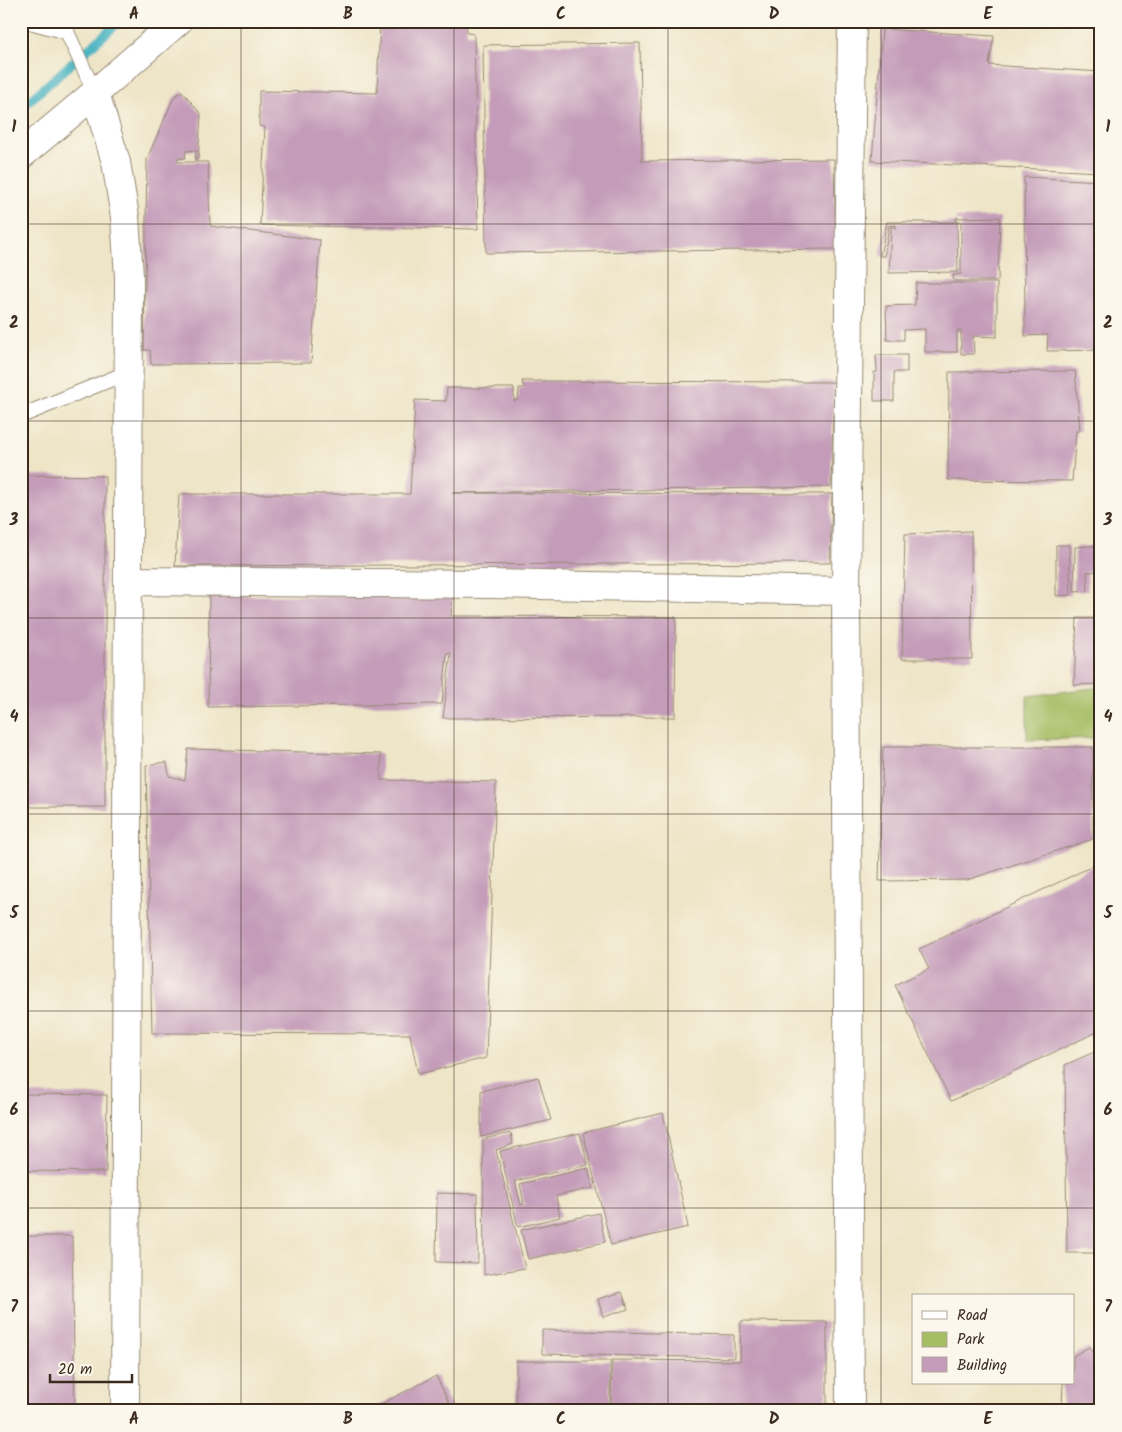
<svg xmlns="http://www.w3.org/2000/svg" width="1122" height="1432" font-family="Kalam,sans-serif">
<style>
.green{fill:#a5bd63;stroke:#707440}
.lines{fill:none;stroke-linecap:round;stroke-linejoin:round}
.stream{stroke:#43b1bf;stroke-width:9}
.building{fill:#c49cb9}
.lane-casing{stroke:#948872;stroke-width:16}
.street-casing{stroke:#948872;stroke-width:30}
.lane{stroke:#fff;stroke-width:14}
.street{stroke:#fff;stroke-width:28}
.grid{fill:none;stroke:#3b2a1e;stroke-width:1;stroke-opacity:0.55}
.neatline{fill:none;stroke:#3b2a1e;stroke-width:2}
.grid-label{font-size:16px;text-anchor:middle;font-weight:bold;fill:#3b2a1e}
</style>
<rect width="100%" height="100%" fill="#fbf7ec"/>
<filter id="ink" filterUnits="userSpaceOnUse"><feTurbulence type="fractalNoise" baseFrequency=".02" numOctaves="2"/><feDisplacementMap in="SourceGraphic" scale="10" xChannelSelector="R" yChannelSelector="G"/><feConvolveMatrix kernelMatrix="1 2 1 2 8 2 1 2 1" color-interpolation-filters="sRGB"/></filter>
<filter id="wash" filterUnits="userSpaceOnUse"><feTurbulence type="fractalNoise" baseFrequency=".0096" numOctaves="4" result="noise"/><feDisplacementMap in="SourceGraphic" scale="20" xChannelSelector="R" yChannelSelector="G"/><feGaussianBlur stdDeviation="1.12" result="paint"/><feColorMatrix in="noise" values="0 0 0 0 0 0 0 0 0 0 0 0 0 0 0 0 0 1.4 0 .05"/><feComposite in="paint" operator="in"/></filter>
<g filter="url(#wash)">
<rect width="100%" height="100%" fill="#eee5c7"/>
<path class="green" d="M1101,687V738L1027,740V696Z"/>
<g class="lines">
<path class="stream" d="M21,108L120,21"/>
</g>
<g id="blocks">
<path class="building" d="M380,21H466L467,33L474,34L478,229L260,225L265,127L259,126V91L377,93Z
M882,29L994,36L989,65L1101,72V172L872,161Z
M640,43L642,161L834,159L836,249L486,253L483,45Z
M182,91L201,114L198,159L195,160L196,150L186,151L185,158L177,159L178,162H208L210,226L320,240L311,363L151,364L150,350H144L147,159L174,97Z
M1024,177L1101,181V350L1047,351L1048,335L1025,336Z
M1000,217L998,281H954L953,275L961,274V221H956V218Z
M887,222H957L958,272L889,273L891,227L896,228V225L889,226L884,256H880Z
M916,283H997V337L973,336L974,354H961V331H957V352H925V329L904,330V340H887L886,306L915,305Z
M876,355H907V372H894V401H874V372H877Z
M1075,371L1080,431H1076L1072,481L948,480L949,372Z
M522,381L834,382L831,487L452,493L832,494L830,563L175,566L179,494H410L415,400L446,401L447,388H514V401L518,400L519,388H524Z
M21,475L105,476V807H21Z
M971,531L972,659H902L905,534Z
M1056,545H1069L1071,595L1056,596Z
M1101,545V571L1087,572L1088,591L1074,592L1075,547Z
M453,595L451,616L676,617L675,717L443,718L451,653L447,654L442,704L208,707L209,596Z
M1077,618H1099L1101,684L1074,685Z
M883,747H1093V839L967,880L879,881Z
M188,749L381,754V780L496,782L486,1058L418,1074L410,1034L152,1033L146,765L167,762L169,776L185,780Z
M1101,862V1030L951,1101L895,985L929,969L919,949Z
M1101,1049V1253H1067L1065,1065Z
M538,1077L551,1120L481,1137V1091Z
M21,1094L107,1095L106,1172L21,1171Z
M663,1113L688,1227L611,1245L583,1133Z
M511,1133L513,1144L496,1150L525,1268L484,1275L483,1139Z
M580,1133L588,1165L515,1181L521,1205L524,1204L520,1184L588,1168L593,1188L556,1196L560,1217L518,1227L500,1151Z
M437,1193L477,1194L478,1263L436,1262Z
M599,1213L605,1242L528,1259L521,1230Z
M21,1236H72L75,1411H21Z
M622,1292L628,1309L603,1317L598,1299Z
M741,1321L827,1322V1411H611L612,1360L740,1361Z
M542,1330L734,1335V1358L542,1354Z
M1089,1347L1101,1367V1411H1065L1062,1406L1063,1383H1073V1356Z
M516,1361H610V1411H516Z
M436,1376L453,1411H367Z"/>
</g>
</g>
<g filter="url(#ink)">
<use href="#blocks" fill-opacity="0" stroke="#948872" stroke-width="1"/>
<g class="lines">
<g class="lane-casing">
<path id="lane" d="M26,21L67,32
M68,21L67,32L95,93
M21,416L129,372"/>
</g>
<g class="street-casing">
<path id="street" d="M95,93L116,162L125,217L129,276L125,1411
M21,155L95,93L178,21
M128,581L492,584L846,591
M850,1411L846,591L852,21"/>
</g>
<use href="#lane" class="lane"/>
<use href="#street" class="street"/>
</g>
</g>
<path class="grid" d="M241,21V1411M454,21V1411M668,21V1411M881,21V1411M21,224H1101M21,421H1101M21,618H1101M21,814H1101M21,1011H1101M21,1208H1101"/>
<rect width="1122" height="1432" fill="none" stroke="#fbf7ec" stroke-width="55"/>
<rect x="912" y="1294" width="162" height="90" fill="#fbf7ec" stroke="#aea59a"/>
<rect x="922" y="1311" width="25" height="8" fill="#ffffff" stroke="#aea59a"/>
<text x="957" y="1320" font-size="15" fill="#3b2a1e">Road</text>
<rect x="922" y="1332" width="25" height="15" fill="#a5bd63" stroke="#aea59a"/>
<text x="957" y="1344" font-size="15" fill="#3b2a1e">Park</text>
<rect x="922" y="1357" width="25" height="15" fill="#c49cb9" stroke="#aea59a"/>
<text x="957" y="1370" font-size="15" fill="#3b2a1e">Building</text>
<path d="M50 1374v8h82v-8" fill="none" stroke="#3b2a1e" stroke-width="2.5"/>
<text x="58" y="1374" font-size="15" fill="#3b2a1e" stroke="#fbf7ec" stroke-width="4" paint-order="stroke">20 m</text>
<rect x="28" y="28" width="1066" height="1376" class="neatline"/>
<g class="grid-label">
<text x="134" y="19">A</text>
<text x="348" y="19">B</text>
<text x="561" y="19">C</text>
<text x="774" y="19">D</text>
<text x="988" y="19">E</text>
<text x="14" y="132">1</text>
<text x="1108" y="132">1</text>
<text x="14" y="328">2</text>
<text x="1108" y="328">2</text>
<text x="14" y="525">3</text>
<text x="1108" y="525">3</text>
<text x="14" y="722">4</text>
<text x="1108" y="722">4</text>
<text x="14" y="918">5</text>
<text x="1108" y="918">5</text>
<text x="14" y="1115">6</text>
<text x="1108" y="1115">6</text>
<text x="14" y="1312">7</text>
<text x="1108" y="1312">7</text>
<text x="134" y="1424">A</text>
<text x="348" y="1424">B</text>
<text x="561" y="1424">C</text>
<text x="774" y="1424">D</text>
<text x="988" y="1424">E</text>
</g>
</svg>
